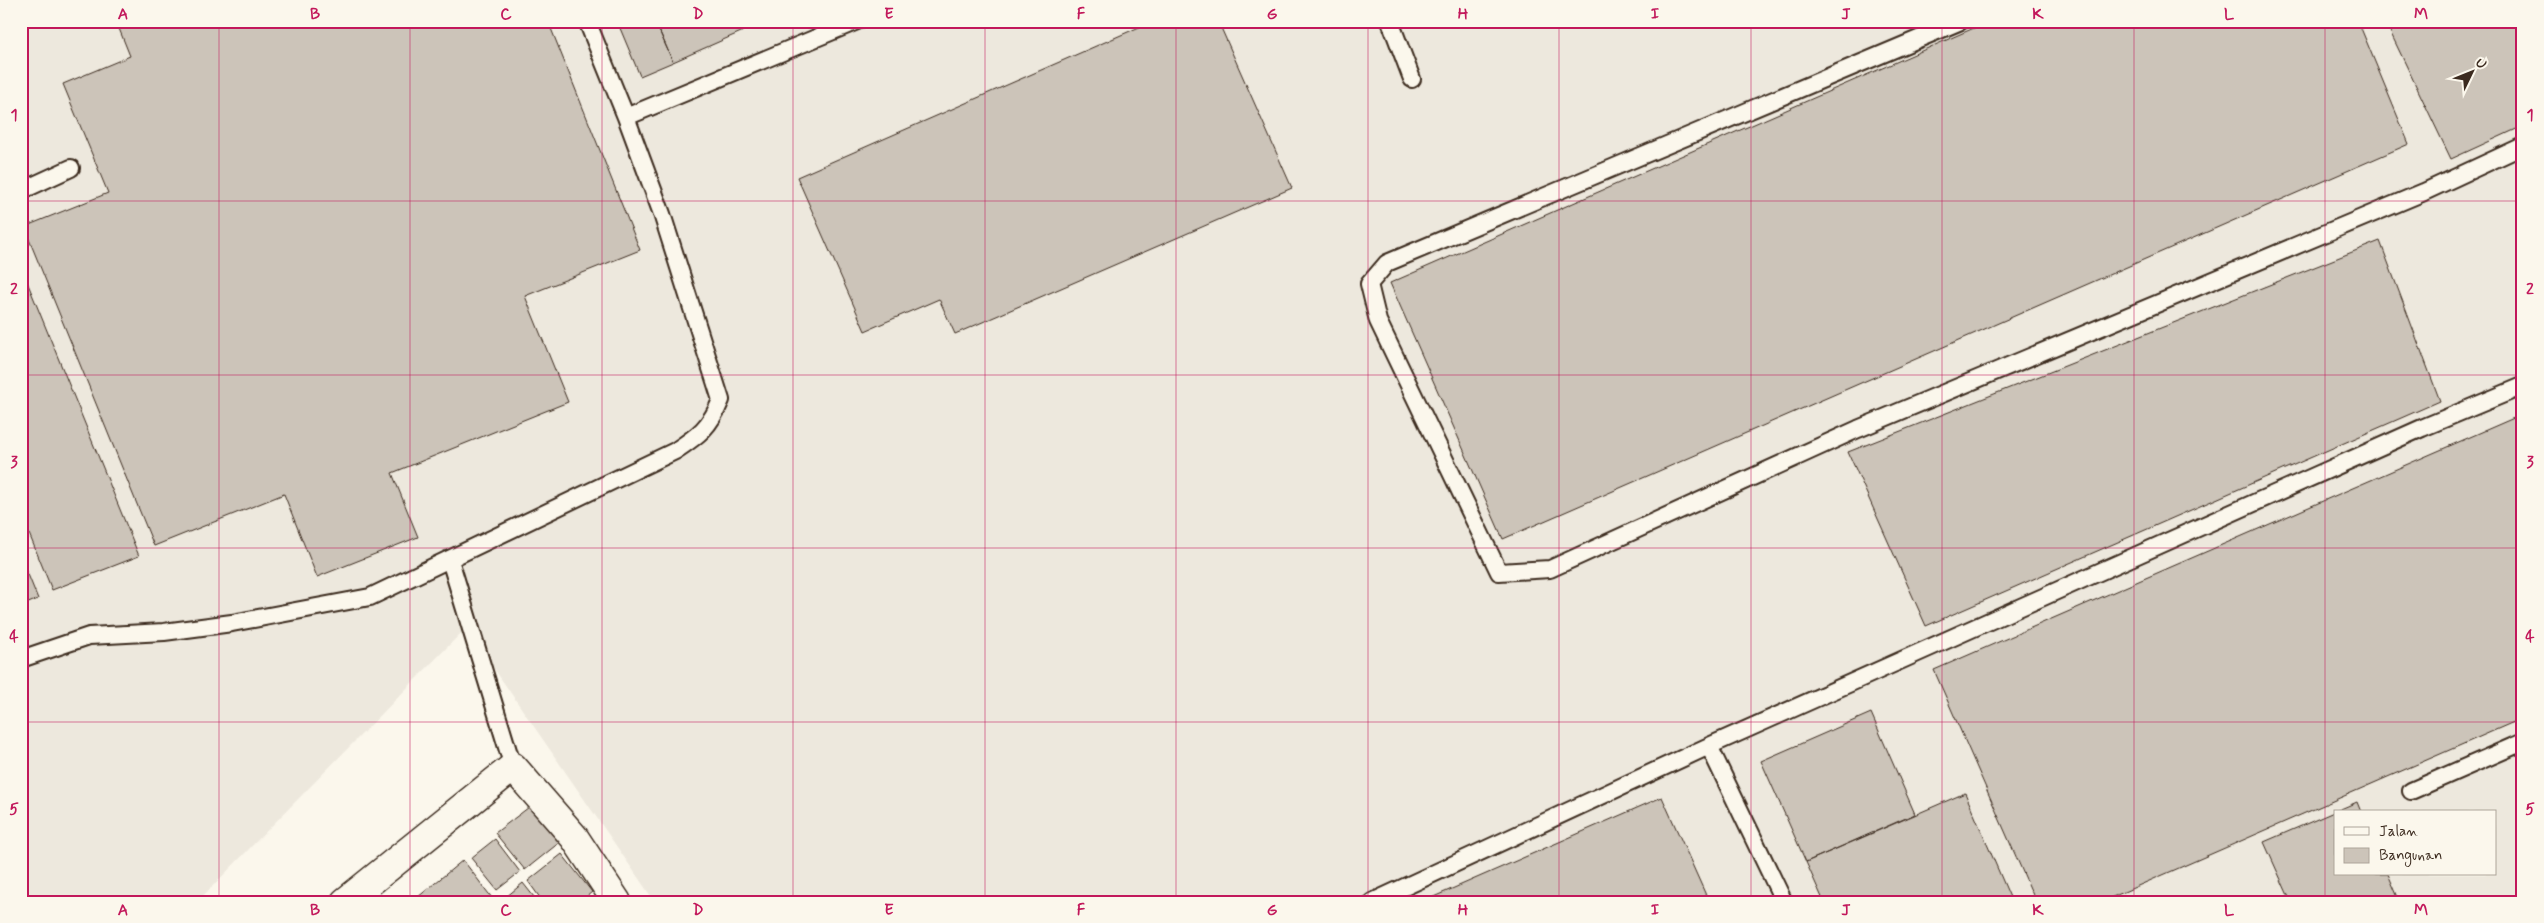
<svg xmlns="http://www.w3.org/2000/svg" width="2544" height="923" font-family="Mynerve,sans-serif">
<style>
.built{fill:#ede8dd;fill-rule:evenodd}
.building{fill:#ccc4b9;stroke:#3b2a1e}
.lines{fill:none;stroke-linecap:round;stroke-linejoin:round}
.service-casing{stroke:#3b2a1e;stroke-width:20}
.minor-casing{stroke:#3b2a1e;stroke-width:31}
.service{stroke:#fbf7ec;stroke-width:16}
.minor{stroke:#fbf7ec;stroke-width:28}
.grid{fill:none;stroke:#c2185b;stroke-width:1;stroke-opacity:0.55}
.neatline{fill:none;stroke:#c2185b;stroke-width:2}
.grid-label{font-size:16px;text-anchor:middle;font-weight:bold;fill:#c2185b}
</style>
<rect width="100%" height="100%" fill="#fbf7ec"/>
<filter id="ink" filterUnits="userSpaceOnUse"><feTurbulence type="fractalNoise" baseFrequency=".02" numOctaves="2"/><feDisplacementMap in="SourceGraphic" scale="10" xChannelSelector="R" yChannelSelector="G"/><feConvolveMatrix kernelMatrix="1 2 1 2 8 2 1 2 1" color-interpolation-filters="sRGB"/></filter>
<g filter="url(#ink)">
<path class="built" d="M21,21H2523V902H655L466,628L197,902H21ZM2335,812H2495V874H2335Z"/>
<path class="building" d="M116,21H548L640,250L525,296L568,402L392,473L418,537L317,577L284,494L154,546L24,227L108,193L63,84L130,56Z
M617,21H655L673,62L640,76Z
M655,21H766L673,62Z
M1153,21H1218L1292,188L955,334L939,299L865,331L797,177Z
M1990,21H2358L2409,144L1503,539L1390,283Z
M2385,21H2523V126L2451,159Z
M2380,241L2440,401L1926,626L1848,452Z
M21,267L139,556L52,590L21,514Z
M2523,414V718L2101,902H2036L1934,670Z
M21,557L38,599L21,606Z
M1871,713L1915,814L1806,862L1761,761Z
M1965,793L2012,902H1824L1806,862Z
M1662,797L1709,902H1422Z
M537,801L565,838L525,870L495,833Z
M2357,802L2361,812H2335V874H2388L2400,902H2291L2264,842Z
M495,839L520,872L497,890L471,858Z
M562,854L592,892L580,902H543L528,881Z
M463,860L492,898L487,902H412Z
M523,883L538,902H500Z"/>
<g class="lines">
<g class="service-casing">
<path id="service" d="M1390,21L1412,79
M1961,21L1387,263L1369,284L1378,321L1499,572L1550,569L1858,429L2424,192L2523,146
M626,117L857,21
M21,191L71,168
M450,560L513,767
M21,659L89,636L164,632L232,623L370,597L675,451C699,435 710,427 721,400L662,214L626,117L587,21
M1709,746L1784,902
M2411,791L2523,742
M1372,902L1709,746L2422,428L2523,386"/>
</g>
<g class="minor-casing">
<path id="minor" d="M345,902L513,767L574,837L617,902"/>
</g>
<use href="#service" class="service"/>
<use href="#minor" class="minor"/>
</g>
</g>
<path class="grid" d="M219,21V902M410,21V902M602,21V902M793,21V902M985,21V902M1176,21V902M1368,21V902M1559,21V902M1751,21V902M1942,21V902M2134,21V902M2325,21V902M21,201H2523M21,375H2523M21,548H2523M21,722H2523"/>
<rect width="2544" height="923" fill="none" stroke="#fbf7ec" stroke-width="55"/>
<rect x="2334" y="810" width="162" height="65" fill="#fbf7ec" stroke="#aea59a"/>
<rect x="2344" y="827" width="25" height="8" fill="#fbf7ec" stroke="#aea59a"/>
<text x="2379" y="836" font-size="15" fill="#3b2a1e">Jalan</text>
<rect x="2344" y="848" width="25" height="15" fill="#ccc4b9" stroke="#aea59a"/>
<text x="2379" y="860" font-size="15" fill="#3b2a1e">Bangunan</text>
<g transform="translate(2472 72) rotate(47)" stroke="#fbf7ec" stroke-width="4" paint-order="stroke">
<path d="M0-4L9 19L0 12L-9 19Z" fill="#3b2a1e"/>
<text y="-8" font-size="14" font-weight="bold" text-anchor="middle" fill="#3b2a1e">U</text>
</g>
<rect x="28" y="28" width="2488" height="868" class="neatline"/>
<g class="grid-label">
<text x="123" y="19">A</text>
<text x="315" y="19">B</text>
<text x="506" y="19">C</text>
<text x="698" y="19">D</text>
<text x="889" y="19">E</text>
<text x="1081" y="19">F</text>
<text x="1272" y="19">G</text>
<text x="1463" y="19">H</text>
<text x="1655" y="19">I</text>
<text x="1846" y="19">J</text>
<text x="2038" y="19">K</text>
<text x="2229" y="19">L</text>
<text x="2421" y="19">M</text>
<text x="14" y="120">1</text>
<text x="2530" y="120">1</text>
<text x="14" y="294">2</text>
<text x="2530" y="294">2</text>
<text x="14" y="467">3</text>
<text x="2530" y="467">3</text>
<text x="14" y="641">4</text>
<text x="2530" y="641">4</text>
<text x="14" y="814">5</text>
<text x="2530" y="814">5</text>
<text x="123" y="915">A</text>
<text x="315" y="915">B</text>
<text x="506" y="915">C</text>
<text x="698" y="915">D</text>
<text x="889" y="915">E</text>
<text x="1081" y="915">F</text>
<text x="1272" y="915">G</text>
<text x="1463" y="915">H</text>
<text x="1655" y="915">I</text>
<text x="1846" y="915">J</text>
<text x="2038" y="915">K</text>
<text x="2229" y="915">L</text>
<text x="2421" y="915">M</text>
</g>
</svg>
